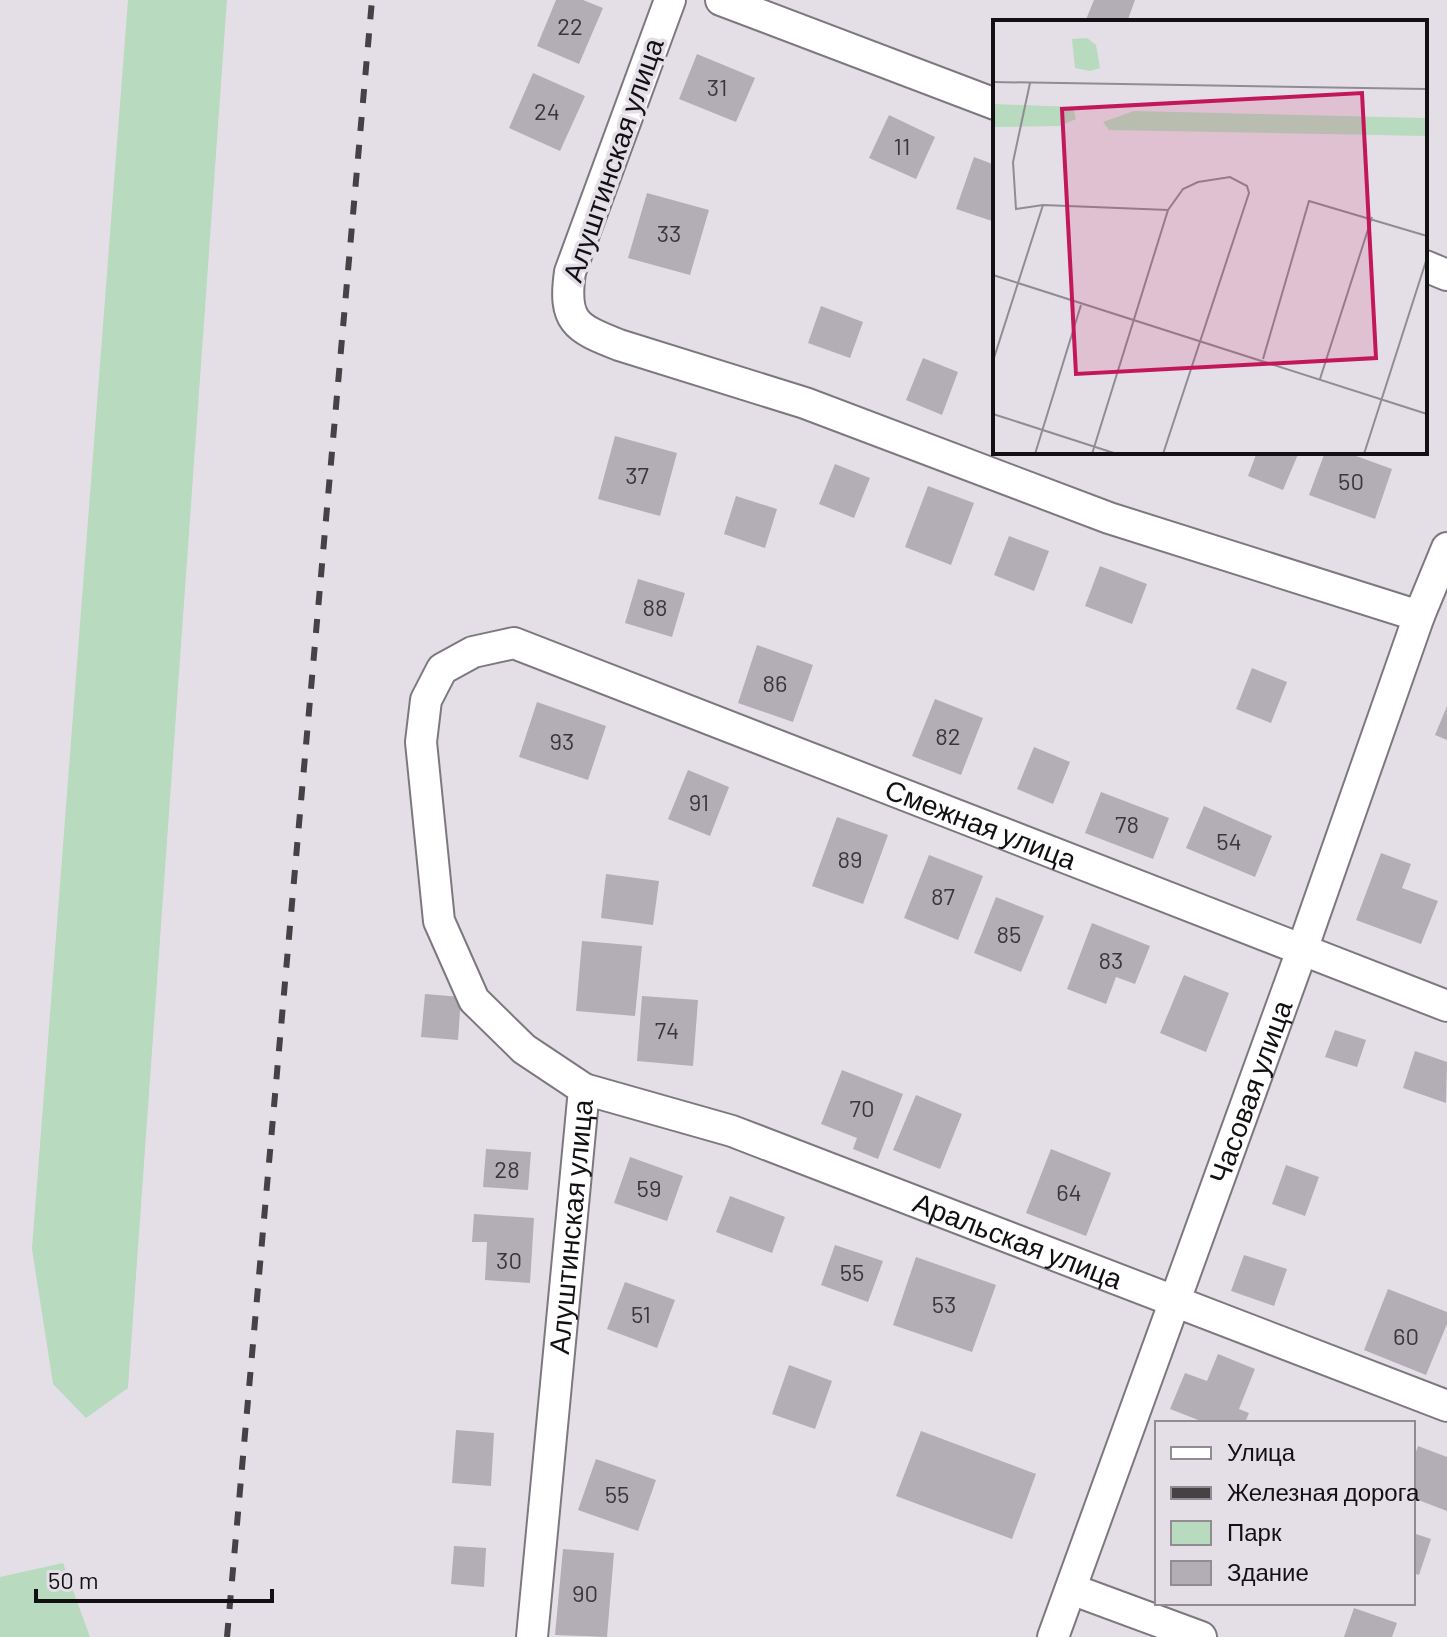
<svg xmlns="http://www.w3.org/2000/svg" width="1447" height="1637" font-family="Barlow,sans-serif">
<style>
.green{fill:#b8dabe}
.building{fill:#b3adb5}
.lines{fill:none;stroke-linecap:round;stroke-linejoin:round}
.minor-casing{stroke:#7d787f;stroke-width:34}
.minor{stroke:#fff;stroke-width:30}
.rail{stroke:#454246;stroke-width:6;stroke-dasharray:14 14;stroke-linecap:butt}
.labels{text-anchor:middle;stroke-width:7;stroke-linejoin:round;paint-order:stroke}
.number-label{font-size:24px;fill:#3a373c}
.street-label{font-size:28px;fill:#121013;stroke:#e4dfe7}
.inset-road{fill:none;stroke:#908c92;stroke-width:2}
.view{fill:#c2185b;fill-opacity:0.15;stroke:#c2185b;stroke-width:4}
.inset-edge{fill:none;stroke:#121013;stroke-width:4}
</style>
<rect width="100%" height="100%" fill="#e4dfe7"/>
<path class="green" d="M128,0H227L128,1388L86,1418L53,1384L32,1249Z
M63,1563L90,1637H0V1577Z"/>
<path class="building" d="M556,0H583L603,8L579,64L537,46Z
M1094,0H1135L1127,22H1085Z
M697,54L755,78L736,122L679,99Z
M533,73L585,96L560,151L509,128Z
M889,115L935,137L916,179L869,158Z
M974,157L995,165V222L956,209Z
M647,193L709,210L690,275L628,258Z
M821,306L863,322L850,358L808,343Z
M923,358L958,372L942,415L906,400Z
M615,436L677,453L660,516L598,499Z
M1257,452H1299L1283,490L1248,476Z
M1325,452H1345L1392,469L1375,519L1309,495Z
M835,464L870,478L854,518L819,504Z
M928,486L974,503L951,565L905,547Z
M736,496L777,509L765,548L724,534Z
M1009,536L1049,551L1034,591L994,575Z
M1100,566L1147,584L1132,624L1085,606Z
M638,579L685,593L672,637L625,623Z
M757,645L813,665L793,722L738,703Z
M1252,668L1287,682L1271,723L1236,709Z
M935,699L983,718L961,775L912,756Z
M537,702L606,726L588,780L519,757Z
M1447,706V740L1435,735Z
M1034,747L1070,762L1053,804L1017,789Z
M688,770L729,787L710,836L668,819Z
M1101,792L1169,818L1153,859L1085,833Z
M1204,806L1272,836L1255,877L1186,848Z
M837,817L888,835L863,904L812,886Z
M1381,853L1411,864L1402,888L1438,901L1421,944L1356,920Z
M929,855L983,876L958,940L904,918Z
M606,874L659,881L653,925L601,918Z
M996,897L1044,916L1021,972L974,953Z
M1092,923L1150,946L1135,984L1116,977L1106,1004L1067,989Z
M582,941L642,946L635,1016L576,1011Z
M1184,975L1229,993L1206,1052L1160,1033Z
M425,994L461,997L458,1040L421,1037Z
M642,996L698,1000L693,1066L637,1061Z
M1335,1030L1366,1040L1357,1067L1325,1057Z
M1415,1051L1447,1062L1446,1103L1403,1088Z
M842,1070L903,1094L878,1159L853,1149L857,1138L821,1124Z
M916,1095L962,1114L940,1169L893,1150Z
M486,1149L531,1152L528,1190L483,1187Z
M1051,1149L1111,1173L1086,1236L1026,1213Z
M630,1157L683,1176L667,1221L614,1203Z
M1286,1165L1319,1177L1305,1216L1272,1204Z
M730,1196L785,1217L772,1253L716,1232Z
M474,1214L534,1218L530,1283L485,1280L487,1242H472Z
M835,1245L883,1261L868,1302L821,1285Z
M1244,1255L1287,1269L1274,1306L1231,1291Z
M916,1257L996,1285L972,1352L893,1325Z
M625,1282L675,1300L657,1348L607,1329Z
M1388,1289L1447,1312V1324L1426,1375L1364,1350Z
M1218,1354L1255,1369L1239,1409L1249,1413L1245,1423H1206L1170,1409L1185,1373L1207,1381Z
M789,1365L832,1381L815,1429L772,1414Z
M456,1430L494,1433L491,1486L452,1483Z
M921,1431L1036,1474L1012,1539L896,1496Z
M1418,1446L1447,1457V1511L1413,1498V1460Z
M596,1459L656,1480L638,1531L578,1510Z
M1413,1533L1431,1539L1419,1575L1413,1573Z
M454,1546L486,1548L484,1587L451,1584Z
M563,1549L614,1553L607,1637L555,1635Z
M1354,1608L1397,1623L1392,1637H1344Z"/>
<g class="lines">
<g class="minor-casing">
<g id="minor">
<path d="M670,0L570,272C563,321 575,328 619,345L805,403L1109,518L1419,616"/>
<path d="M721,0L995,104"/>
<path d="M1425,266L1447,275"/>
<path id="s1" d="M584,1089L732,1131L1447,1406"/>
<path d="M1071,1589L1201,1637"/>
<path id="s2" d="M532,1637L584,1089L524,1049L474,1000L439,921L421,742L426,700L442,669L473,652L514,643L1447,1006"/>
<path id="s3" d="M1053,1637L1302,950L1419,616L1447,548"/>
</g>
</g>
<use href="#minor" class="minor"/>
<path class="rail" d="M227,1637L372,0"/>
</g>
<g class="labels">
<g class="number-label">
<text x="570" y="35">22</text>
<text x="717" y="96">31</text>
<text x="547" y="120">24</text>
<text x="902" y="155">11</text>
<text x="669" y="242">33</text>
<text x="637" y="484">37</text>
<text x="1351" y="490">50</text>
<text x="655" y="616">88</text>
<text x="775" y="692">86</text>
<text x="948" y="745">82</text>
<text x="562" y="750">93</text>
<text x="699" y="811">91</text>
<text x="1127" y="833">78</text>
<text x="1229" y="850">54</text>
<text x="850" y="868">89</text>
<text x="943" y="905">87</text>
<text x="1009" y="943">85</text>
<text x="1111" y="969">83</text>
<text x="667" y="1039">74</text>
<text x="862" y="1117">70</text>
<text x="507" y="1178">28</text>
<text x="649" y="1197">59</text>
<text x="1069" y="1201">64</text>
<text x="509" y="1269">30</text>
<text x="852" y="1281">55</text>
<text x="944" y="1313">53</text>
<text x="641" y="1323">51</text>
<text x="1406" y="1345">60</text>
<text x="617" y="1503">55</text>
<text x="585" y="1602">90</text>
</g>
<g class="street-label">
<text transform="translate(613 160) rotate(-71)" y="10">Алуштинская улица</text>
<text dy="10" stroke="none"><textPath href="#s2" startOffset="1614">Смежная улица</textPath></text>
<text dy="10" stroke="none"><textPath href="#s3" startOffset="580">Часовая улица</textPath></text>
<text dy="10" stroke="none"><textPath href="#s2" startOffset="412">Алуштинская улица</textPath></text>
<text dy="10" stroke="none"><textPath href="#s1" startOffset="460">Аральская улица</textPath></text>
</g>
</g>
<g transform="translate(993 20)">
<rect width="434" height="434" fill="#e4dfe7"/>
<path d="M94,18L103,25L107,48L97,51L82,48L79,19ZM0,84L80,87L83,99L67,106L0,107ZM141,91L434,98V116L116,110L110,102Z" fill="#b8dabe"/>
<path class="inset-road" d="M0,62L434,69M37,63L20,142L23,189L50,185L175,190L190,169L205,162L237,157L254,166L256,173L170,434M0,255L434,394M270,339L316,181L434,216M0,341L50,185M327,359L379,197M0,394L124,434M42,434L88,285M99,434L175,190M371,434L434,238"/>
<path class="view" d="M369,73L383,338L83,354L69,89Z"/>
<rect width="434" height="434" class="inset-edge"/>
</g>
<rect x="1155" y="1421" width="260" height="184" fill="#e4dfe7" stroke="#908c92" stroke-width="2"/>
<rect x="1171" y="1447" width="40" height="12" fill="#ffffff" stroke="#908c92" stroke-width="2"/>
<text x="1227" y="1461" font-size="24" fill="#121013">Улица</text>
<rect x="1171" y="1487" width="40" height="12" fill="#454246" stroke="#908c92" stroke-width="2"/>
<text x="1227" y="1501" font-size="24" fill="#121013">Железная дорога</text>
<rect x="1171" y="1521" width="40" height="24" fill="#b8dabe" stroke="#908c92" stroke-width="2"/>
<text x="1227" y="1541" font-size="24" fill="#121013">Парк</text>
<rect x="1171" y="1561" width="40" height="24" fill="#b3adb5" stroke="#908c92" stroke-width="2"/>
<text x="1227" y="1581" font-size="24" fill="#121013">Здание</text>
<path d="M36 1589v12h236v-12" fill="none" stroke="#121013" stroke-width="4"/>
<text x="48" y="1589" font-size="24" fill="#121013" stroke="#e4dfe7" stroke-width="6" paint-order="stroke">50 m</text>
</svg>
